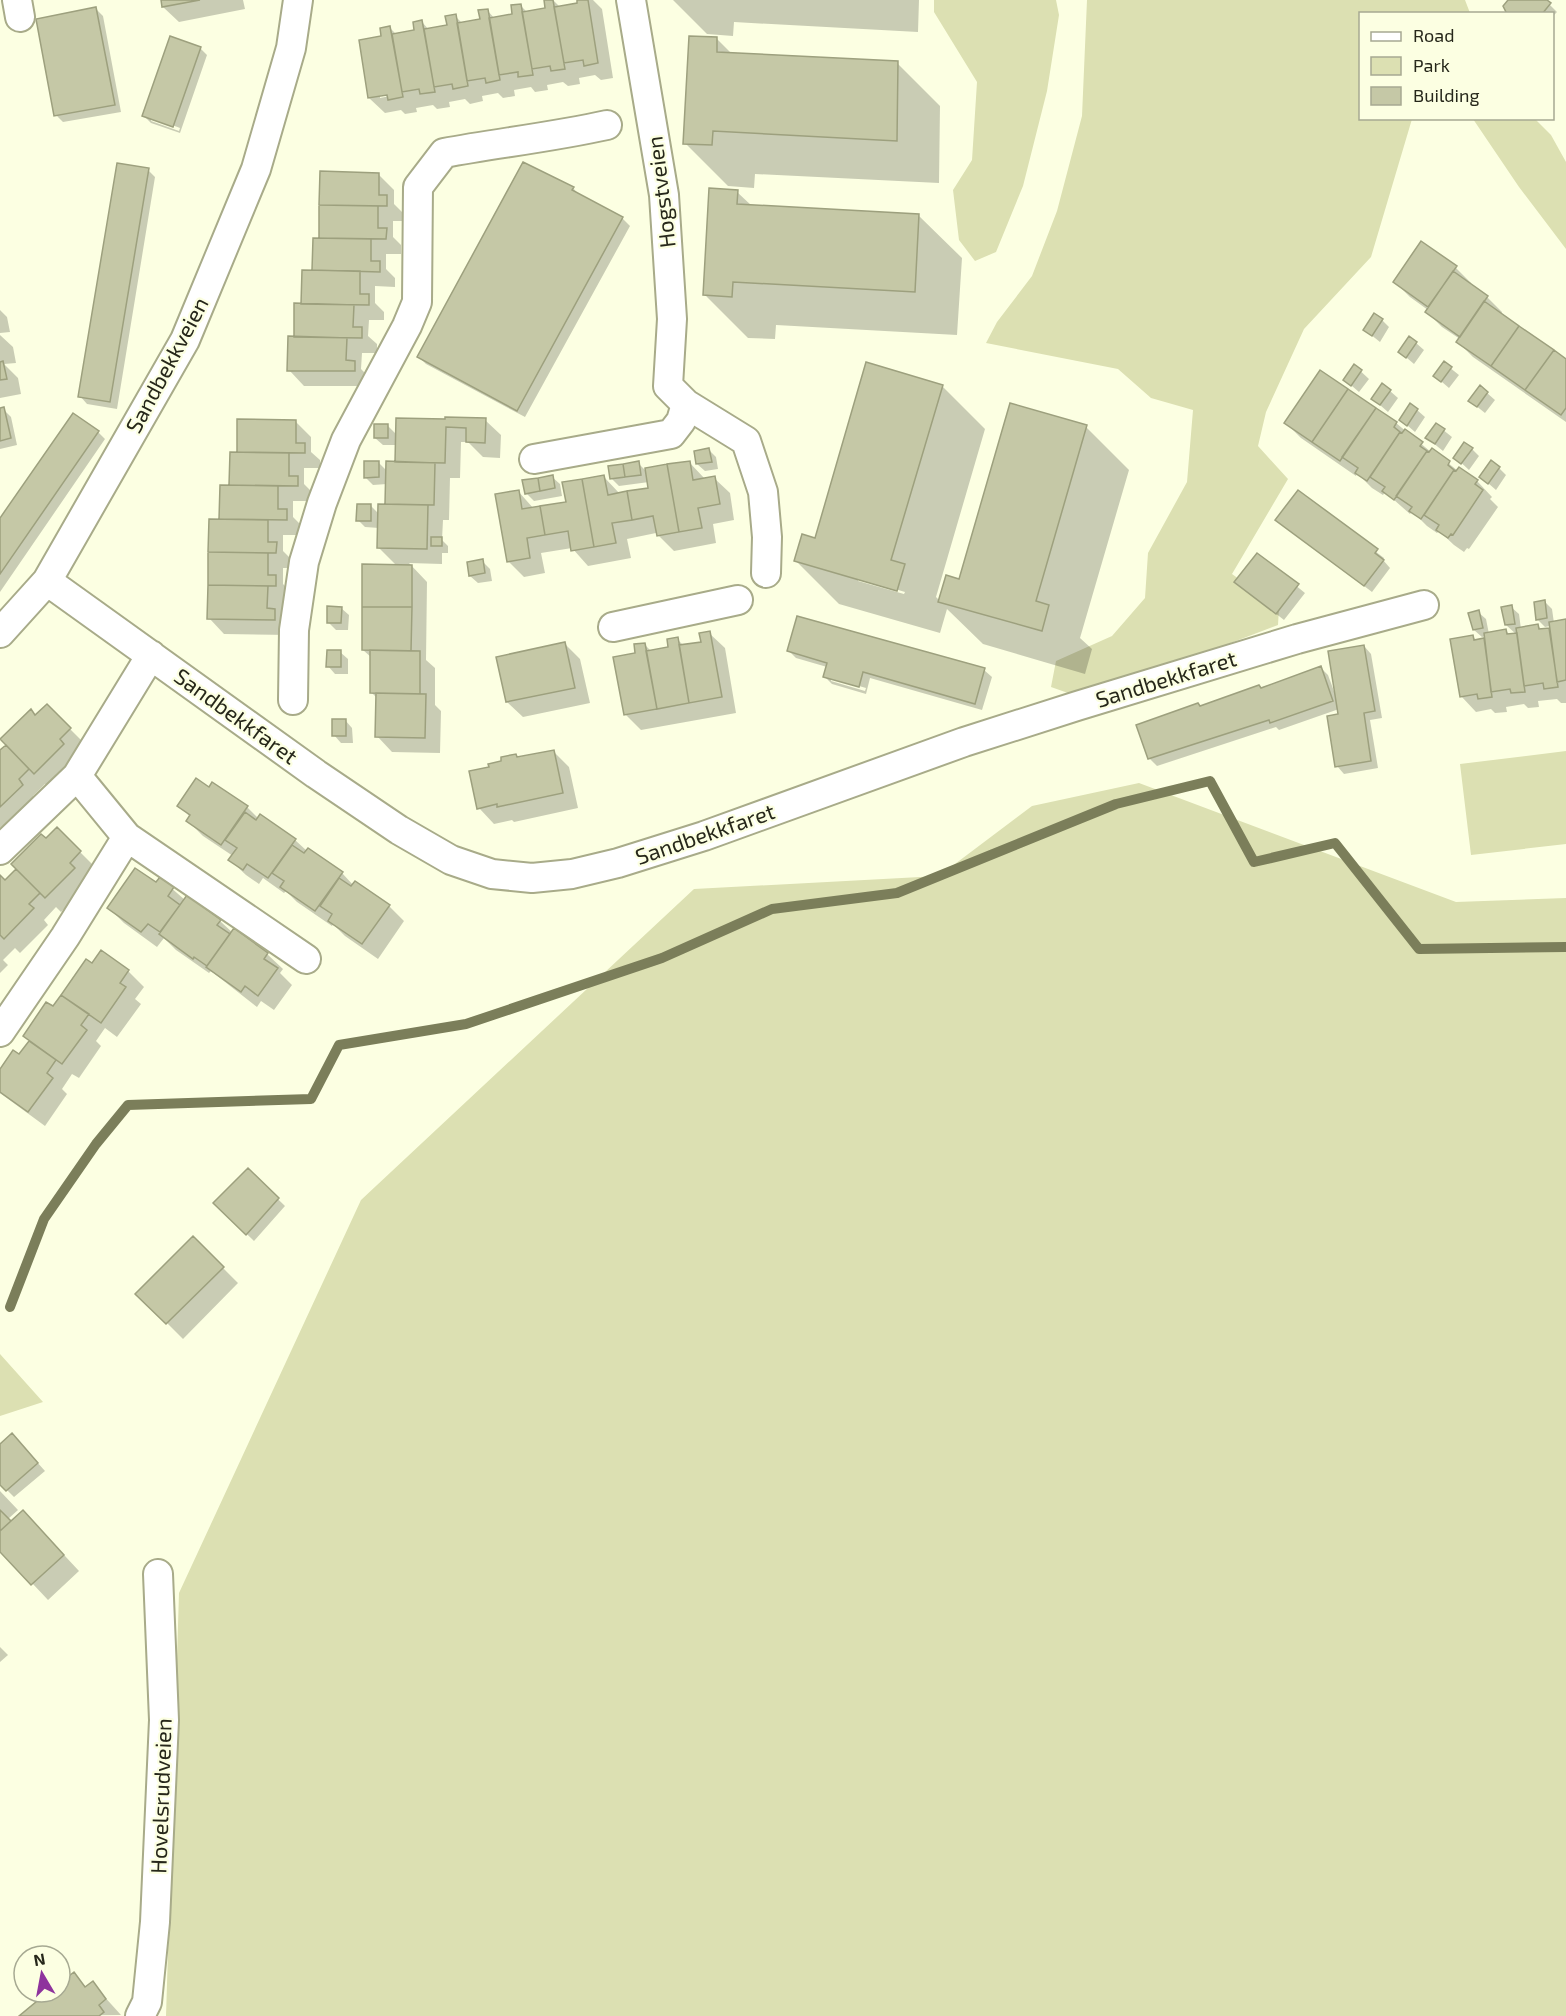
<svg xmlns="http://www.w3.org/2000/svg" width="1566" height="2016" font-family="'Exo 2',sans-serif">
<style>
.green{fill:#dce0b2}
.shadow{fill:#0003;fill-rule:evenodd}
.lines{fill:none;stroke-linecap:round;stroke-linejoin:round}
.stream{stroke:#7b7e5a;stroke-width:10}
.building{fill:#c5c8a6;stroke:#9da07e;stroke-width:1.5}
.street-casing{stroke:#a8ab89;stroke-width:32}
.street{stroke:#fff;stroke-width:28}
.labels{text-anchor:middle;stroke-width:4.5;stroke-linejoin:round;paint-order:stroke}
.street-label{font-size:22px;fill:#26271a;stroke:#fcffe2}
</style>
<rect width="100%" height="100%" fill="#fcffe2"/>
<path class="green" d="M934,0H1056L1059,15L1047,91L1023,186L996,252L975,261L959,240L953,190L972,160L977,82L934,12Z
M1087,0H1465L1470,13L1360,14V118L1412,119L1371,257L1304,329L1266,412L1258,446L1288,479L1232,574L1279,608L1278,625L1199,655L1068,693L1051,687L1056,661L1112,636L1145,598L1148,553L1187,482L1193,410L1151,398L1118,369L986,343L997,322L1032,276L1057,211L1082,116Z
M1473,119H1535L1551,135L1566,162V249L1519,187Z
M1566,751V844L1471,855L1460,764Z
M1139,783L1456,902L1566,898V2016H166L179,1593L361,1200L694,889L939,876L1032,806Z
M0,1354L43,1402L0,1416Z"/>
<path class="shadow" d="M162,0H243L245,9L179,22L163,7Z
M549,0H553L560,7L579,4L578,0H593L602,9L613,78L601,80L595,75L579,78L580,84L568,86L563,82L547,85L548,90L535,92L531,87L514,90L515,96L503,98L498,93L482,96L483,101L470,104L465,99L449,102L450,107L437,109L433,105L416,108L417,112L405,114L401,110L385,113L369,98L383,37L390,28L397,35L416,31L422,22L429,30L449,26L455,16L463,24L481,20L487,10L495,19L514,15L520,5L527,12L547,9ZM380,95H395L380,98Z
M673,0H919L918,32L734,22L733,36L707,34Z
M1510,0H1545L1557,12L1552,17V14H1508Z
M96,9L103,16L121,112L63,122L56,115Z
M717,39L733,55L897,63L940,106L939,183L755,174L754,188L728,186L685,143Z
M200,48L207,55L180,133L151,123L144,116ZM151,117L180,128L179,131L151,121Z
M148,170L155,177L117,409L87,404L80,396Z
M322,172L378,174L394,190V204L402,212V221H393V237L401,245V254H386V269L395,278V287L375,286V303L384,312V320H369L368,336L377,344V353H362L361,369L370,378V386H304L289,370L302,306L314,272V239H320Z
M573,188L580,196L622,218L630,226L525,417L426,364L419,357Z
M737,192L752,206L918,215L962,258L957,335L776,325L775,339L748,338L705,295Z
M1422,244L1456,268L1471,283L1470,285L1487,297L1502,312L1501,315L1566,361V422L1473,357L1458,342L1460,339L1442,327L1427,312L1428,310L1410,297L1395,282Z
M0,310L7,317L10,332L0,333Z
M1382,320L1389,327L1380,342L1365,330Z
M0,335L13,347L16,363L4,364L18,378L21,394L0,398Z
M1416,343L1424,350L1414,364L1400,352Z
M1444,363L1459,375L1449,388L1435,376Z
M1355,366L1369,379L1359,392L1345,380Z
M1320,372L1396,423L1431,452L1432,450L1458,471L1477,481L1492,497L1490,499L1498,507L1469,549L1467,548L1464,552L1454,545L1439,531L1437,533L1427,526L1412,511L1410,514L1385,492L1383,495L1372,488L1357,473L1356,476L1301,438L1286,423Z
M942,386L985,429L936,597L940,601L960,581L1086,427L1129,470L1080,638L1092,649L1085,674L983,644L947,609L940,633L839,604L796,561L816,539ZM858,578L905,592L904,594L858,581Z
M1390,391L1398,398L1388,412L1373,399Z
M1487,393L1495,400L1485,413L1470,401Z
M3,409L11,417L17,445L0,449V410Z
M1417,410L1425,417L1415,432L1401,420Z
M485,420L501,435L500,458L483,457L468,442H461L460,478H450L449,520H443L442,540L448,546V553H442V564L409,563L427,582L426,660L435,668V705L441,711L440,753L392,752L377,736V698L371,692L372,658L363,650L397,566L379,548V528L365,527L358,520L371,506L379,514L386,506L387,484L373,485L365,477L378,462L387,471L396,463L397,445H383L375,438L387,425L397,435Z
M239,421L296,422L311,437V452L320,460V468H304V484L313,493V501H293V517L302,526V535H283V551L291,559V568H283V584L291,592V601H283L282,618L290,635L224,634L209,618L210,520H221V487H231V454H238Z
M1437,425L1452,437L1443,451L1427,438Z
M98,432L105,439L0,592V521Z
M1472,449L1479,456L1469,470L1455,457Z
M709,450L716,457L718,469L705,471L697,464Z
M689,462L705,479L714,478L730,493L734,520L713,524L716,543L674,551L656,533L627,539L631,558L588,566L572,548L541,553L545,573L524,577L508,561L518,491L534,509L567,503L604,477L620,494L650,489L649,482L619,486L612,479L638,463L645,470Z
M1499,468L1506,475L1496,490L1481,477Z
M552,477L560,484L562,496L534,501L526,493Z
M1298,492L1384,558L1383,560L1390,568L1372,592L1277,520Z
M1258,555L1305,593L1284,620L1236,582Z
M482,561L490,569L492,581L478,583L470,576Z
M1544,601L1552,609L1554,623L1566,620V703H1561L1557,699L1538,701L1539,707L1528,708L1524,704L1506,707L1507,712L1495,713L1491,709L1476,712L1461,696L1473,637L1477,641L1486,639V636L1482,637L1474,630L1478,612L1486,619L1489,634L1506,631L1510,635L1516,634L1506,625L1511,607L1519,614L1521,629L1538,626L1542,630L1550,629V626L1545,627L1537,619Z
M341,608L349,615L348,630H336L328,622Z
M709,633L725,648L736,713L641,730L625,714L637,654L644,644L652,652L670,649L677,639L684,646L703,643Z
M565,644L580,659L590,703L523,717L507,702Z
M1364,646L1371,654L1382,718L1370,720L1378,768L1344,774L1337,766L1339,709L1279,730L1276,727L1157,766L1149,758L1201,707L1321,668L1328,675L1335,694H1336Z
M789,651L984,670L992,677L982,710L870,678L866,694L832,684L825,677L827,667L796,658ZM831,678L866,688L865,691L831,681Z
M340,652L348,659V674H335L328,666Z
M47,706L85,744L50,789L45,784L33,796L38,801L9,828L5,824L0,828V752Z
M345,720L352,728L353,743H341L334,735Z
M553,751L569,767L578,808L514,822L512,820L494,824L479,808L490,769L516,756L519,759Z
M213,784L247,807L259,819L295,840L307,851L342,873L354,886L389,906L404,921L378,959L345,936L333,924L332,926L297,902L286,891L284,893L263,878L259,884L246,875L230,860L233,856L203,836L188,821L190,817L179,805L209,789Z
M57,829L96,868L89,884L61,912L56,907L44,920L48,925L20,953L15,948L3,960L8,965L0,973V877L5,882Z
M161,879L185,900L220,921L233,933L267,954L283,969L280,973L292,985L274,1010L261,1001L257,1007L211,971L209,973L176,950L164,938L157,947L124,923L109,908L156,884Z
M93,965L128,971L144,987L135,999L141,1004L117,1037L105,1028L96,1041L101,1046L79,1078L72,1074L62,1089L67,1094L45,1126L0,1093V1071L19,1056L30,1041L25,1036Z
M248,1170L285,1206L254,1241L215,1203Z
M193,1238L238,1283L183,1339L138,1294Z
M19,1442L45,1471L14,1497L0,1483V1446Z
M0,1491L18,1510L8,1519L11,1523L38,1527L79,1571L48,1600L0,1549Z
M0,1647L8,1655L0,1662Z
M74,1974L87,1988L92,1983L121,2015L21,2016L51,1992H60V1985Z"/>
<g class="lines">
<path class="stream" d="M10,1307L44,1219L96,1144L128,1105L311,1099L339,1045L466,1024L662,958L772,909L897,893L1116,804L1210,781L1254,862L1335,843L1419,949L1566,947"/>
</g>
<path class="building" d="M161,0H200L162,7Z
M544,0H553L565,69L551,71L550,66L532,69L522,12L545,8Z
M577,0H588L598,63L584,66L583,60L564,63L554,7L577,3Z
M1508,0H1547L1551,3L1542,14H1507L1503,6Z
M521,4L533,75L518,77V72L499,75L489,18L512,14L511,5Z
M96,7L115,105L54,116L36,19Z
M488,9L500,80L486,83L485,78L467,81L457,23L480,19L478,10Z
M456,14L468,86L453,89L452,84L434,87L424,29L447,25L445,16Z
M422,20L435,92L420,94L419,89L402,92L392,34L414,30L413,22Z
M390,26L403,97L388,100L387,95L368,98L359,40L381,36L380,28Z
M170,36L201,47L173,127L142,116Z
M689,36L717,37V52L898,61L897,141L713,131L712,145L683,144Z
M523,162L574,187L572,190L623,217L517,411L417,357Z
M117,163L149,168L110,402L78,397Z
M320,171L379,173V195H387V206L319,205Z
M709,188L738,190L737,204L919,214L915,292L733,282L732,297L703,295Z
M319,205L378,206V228H387L386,239L319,238Z
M313,238L371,239V261H380V272L312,270Z
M1421,241L1457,266L1428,307L1393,282Z
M302,270L360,271V294H369V305L301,304Z
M1453,271L1488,296L1460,337L1425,312Z
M1484,301L1519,326L1491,366L1456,342Z
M294,303L354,305L353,327H362V338L294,337Z
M1374,313L1383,319L1372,336L1363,330Z
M1519,326L1554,350L1525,390L1491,366Z
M288,336L347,338L346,360L355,361V371H287Z
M1409,336L1417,342L1406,358L1398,352Z
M1554,350L1566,359V408L1561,415L1525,390Z
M3,361L7,379L0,380V362Z
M1444,361L1452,367L1441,382L1433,376Z
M866,362L943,385L891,560L905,564L897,591L794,561L802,534L815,538Z
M1354,364L1362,370L1351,386L1343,380Z
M1320,370L1348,389L1312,442L1284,423Z
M1382,383L1391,390L1380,405L1371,399Z
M1480,385L1488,392L1477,407L1468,401Z
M1348,389L1376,408L1340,461L1312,442Z
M1010,403L1087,425L1036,601L1049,605L1042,631L938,602L946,575L959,579Z
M1410,403L1418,409L1407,426L1399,420Z
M4,407L11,438L0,441V408Z
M1376,408L1397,422L1394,427L1400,432L1367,481L1355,473L1358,468L1342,457Z
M73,413L99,431L0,574V518Z
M445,417L486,418L485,443L466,442V428L446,427L445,463L395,462L396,418L445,419Z
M237,419L296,420V443H305V453L237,452Z
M1436,423L1445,429L1435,444L1425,438Z
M374,424H388V438H374Z
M1405,429L1423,442L1420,446L1427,451L1394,500L1382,491L1385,487L1370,477L1400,432L1402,433Z
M1464,442L1473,448L1461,464L1453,458Z
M709,448L712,462L696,464L694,451Z
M1432,448L1450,461L1448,465L1454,470L1421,519L1409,511L1412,507L1396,496L1427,451L1429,452Z
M230,452L289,453V476H298V486L229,485Z
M1491,460L1500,467L1488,484L1479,477Z
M364,461H379V477L364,478Z
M386,461L435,463L434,505L385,504Z
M639,461L641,475L625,477L623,464Z
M690,461L693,480L715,476L720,504L698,508L702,528L679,532L667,464Z
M623,464L625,477L610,479L608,466Z
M667,464L679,532L657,536L653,516L632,520L627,491L648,488L645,468Z
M1459,467L1478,480L1475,484L1483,490L1453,535L1451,534L1448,538L1436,530L1439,525L1424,515L1454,470L1456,471Z
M553,475L555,488L540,491L538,478Z
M604,475L608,495L627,491L632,520L612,523L616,543L594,547L582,479Z
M538,478L540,491L525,494L522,480Z
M582,479L594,547L571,551L568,531L545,535L540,506L566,502L562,482Z
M220,485L278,486V509H287V520L219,519Z
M519,490L522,509L540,506L545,535L527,538L530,558L507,562L495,494Z
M1298,490L1378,549L1375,553L1384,560L1364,586L1275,520Z
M357,504H371V521H356Z
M378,504L428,505L427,549L377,548Z
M209,519L268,520V542H277L276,553L208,552Z
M431,537H442V546H431Z
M208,552L268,553V575H276V586L208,585Z
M1257,553L1299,584L1276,614L1234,582Z
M483,559L485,573L469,576L467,562Z
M362,564L412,565V607H362Z
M208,585L268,586L267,608L275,609V620L207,619Z
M1545,600L1547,618L1536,620L1534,602Z
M1512,605L1515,624L1505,625L1501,607Z
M327,606L342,607L341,623H327Z
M362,607H412L411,651L362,650Z
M1479,610L1483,628L1473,630L1468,613Z
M797,616L985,668L975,704L863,672L859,687L823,677L827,663L787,651Z
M1566,619V680L1557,682L1549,622Z
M1538,624L1539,629L1549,628L1558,687L1544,689L1543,683L1524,686L1516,628Z
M1506,629L1507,634L1517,633L1525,692L1511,693L1510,689L1491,692L1484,633Z
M710,631L722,697L689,703L679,645L701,642L699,633Z
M1473,635L1474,640L1484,638L1492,697L1478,699L1477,694L1460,697L1450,639Z
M678,637L689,703L657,709L646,651L668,647L667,639Z
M565,642L575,688L506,702L496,657Z
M645,643L657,709L624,715L613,657L635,653L634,644Z
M1364,645L1375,711L1364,713L1371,761L1335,767L1327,716L1338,714L1328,651Z
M327,650H341V667H326Z
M370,650L420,651V694L370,693Z
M1321,666L1333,701L1270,723L1269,720L1148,759L1136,725L1198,703L1200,706L1259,685L1261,688Z
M376,693L426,694L425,738L375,737Z
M47,704L71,728L60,739L64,744L34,774L0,739L31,709L35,715Z
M332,719H346V736H332Z
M6,745L29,769L19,779L23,785L0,807V750Z
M554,750L563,793L497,807V804L477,809L469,771L489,767L488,764L501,761V757L516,754L517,757Z
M196,778L209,787L212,782L248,806L221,845L186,821L190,815L177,806Z
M245,812L256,820L260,814L296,839L268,878L247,864L243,870L228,860L237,848L225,840Z
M57,827L81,851L70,863L75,868L45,898L11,864L41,834L46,838Z
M292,845L304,853L308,848L343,872L315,911L280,887L284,881L272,873Z
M135,868L156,882L160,877L174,887L168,896L180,905L160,932L148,924L141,932L107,908Z
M16,869L40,893L29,904L34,908L4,939L0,935V875L5,880Z
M339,878L351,886L355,881L390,905L362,944L328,921L332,914L320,906Z
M187,895L221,920L217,925L230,934L207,966L194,957L193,959L159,934Z
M234,928L268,953L264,959L278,968L258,996L245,986L241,992L206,967Z
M101,950L129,970L120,983L126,987L101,1023L61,995L86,959L92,963Z
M61,995L89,1014L81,1025L87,1030L62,1064L23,1036L46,1002L53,1006Z
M29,1041L56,1060L47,1073L53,1078L28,1112L0,1092V1069L13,1050L19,1054Z
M248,1168L279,1198L246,1235L213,1203Z
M193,1236L224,1267L166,1324L135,1294Z
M12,1433L38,1463L6,1491L0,1485V1444Z
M0,1510L11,1521L0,1531Z
M23,1510L64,1555L31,1585L0,1552V1531Z
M74,1972L85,1987L93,1981L106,1999L99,2005L104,2012L99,2016H19L48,1992H60V1983Z"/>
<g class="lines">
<g class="street-casing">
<path id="street" d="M17,0L20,17
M631,0L664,195L672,319L668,386L686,404L746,441L763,492L767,537L766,573
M534,459L671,434L681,421L686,404
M47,581L316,774L399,830L451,860L492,874L532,878L572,874L618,863L704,836L964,742L1077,706L1297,639L1424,605
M613,627L738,600
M0,633L47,581L185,340L256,169L291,48L298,0
M151,655L77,776L127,837L306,959
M293,700L294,630L304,562L322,503L346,440L407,326L417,302L418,187L444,153C498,143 553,137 607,125
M0,850L77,776
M0,1032L65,937L127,837
M140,2016L147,2002L155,1922L164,1720L158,1574"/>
</g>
<use href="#street" class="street"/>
</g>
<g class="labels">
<g class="street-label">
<text transform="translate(661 192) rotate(-97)" y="8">Hogstveien</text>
<text transform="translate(167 365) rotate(-62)" y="8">Sandbekkveien</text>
<text transform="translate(1166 679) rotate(-17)" y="8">Sandbekkfaret</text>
<text transform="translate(236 716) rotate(36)" y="8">Sandbekkfaret</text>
<text transform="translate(705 834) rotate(-19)" y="8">Sandbekkfaret</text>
<text transform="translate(161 1796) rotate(-88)" y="8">Hovelsrudveien</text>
</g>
</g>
<rect x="1359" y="12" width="195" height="108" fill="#fcffe2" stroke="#a6a992" stroke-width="1.5"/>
<rect x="1371" y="32" width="30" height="9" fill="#ffffff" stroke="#a6a992" stroke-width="1.5"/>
<text x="1413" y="42" font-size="18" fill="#26271a">Road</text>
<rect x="1371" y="57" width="30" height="18" fill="#dce0b2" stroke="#a6a992" stroke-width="1.5"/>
<text x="1413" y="72" font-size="18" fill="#26271a">Park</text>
<rect x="1371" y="87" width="30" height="18" fill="#c5c8a6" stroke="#a6a992" stroke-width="1.5"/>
<text x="1413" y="102" font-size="18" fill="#26271a">Building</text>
<g transform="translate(42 1974) rotate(350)"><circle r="28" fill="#fcffe2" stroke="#a6a992" stroke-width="1.5"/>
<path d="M0-4.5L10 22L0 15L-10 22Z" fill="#8e339d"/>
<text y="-9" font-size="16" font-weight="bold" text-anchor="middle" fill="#26271a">N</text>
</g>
</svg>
